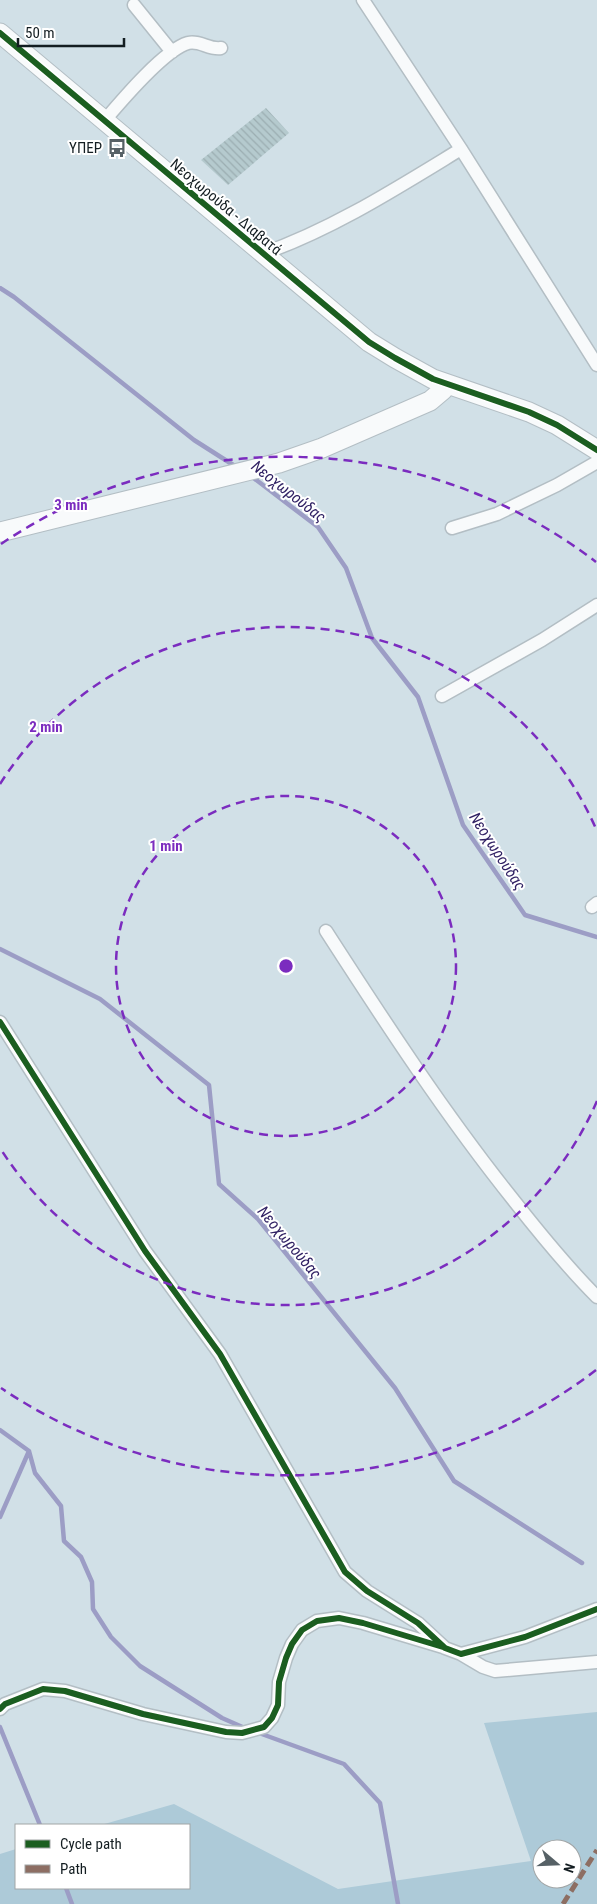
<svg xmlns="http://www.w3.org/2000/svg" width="597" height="1904" font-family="'Roboto Condensed',sans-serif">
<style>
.grass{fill:#adcad8;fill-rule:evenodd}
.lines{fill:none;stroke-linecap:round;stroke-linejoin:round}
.stream{stroke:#9c9dc5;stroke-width:4.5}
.building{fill:url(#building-back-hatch)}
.street-casing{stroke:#b3bec4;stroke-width:15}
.secondary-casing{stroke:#b3bec4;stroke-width:21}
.street{stroke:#f8fafb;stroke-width:12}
.secondary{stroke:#f8fafb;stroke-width:19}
.quiet{stroke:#8d6e63;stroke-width:5;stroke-dasharray:10 5;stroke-linecap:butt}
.cycleway-casing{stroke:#fff;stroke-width:9}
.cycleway{stroke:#1b5e20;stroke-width:6}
.ring{fill:none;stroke:#7b2cbf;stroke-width:2.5;stroke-dasharray:9 6}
.labels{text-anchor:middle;stroke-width:4;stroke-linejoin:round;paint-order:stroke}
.poi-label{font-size:15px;fill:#131d21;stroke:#fff;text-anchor:end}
.street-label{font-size:15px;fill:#131d21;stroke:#fff}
.water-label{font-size:16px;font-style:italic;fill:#312264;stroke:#fff}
.centre{fill:#7b2cbf;stroke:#fff;stroke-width:2.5}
.ring-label{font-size:15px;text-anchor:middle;font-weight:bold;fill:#7b2cbf;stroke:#fff;stroke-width:4;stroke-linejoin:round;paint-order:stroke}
</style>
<defs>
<pattern id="building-back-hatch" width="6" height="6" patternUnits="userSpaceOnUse" patternTransform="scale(1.25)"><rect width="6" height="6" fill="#b5cace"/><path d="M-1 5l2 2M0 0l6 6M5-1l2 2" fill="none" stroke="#9badb1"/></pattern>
</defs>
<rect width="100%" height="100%" fill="#d1e0e7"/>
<path class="grass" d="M597,1712V1904H0V1854L16,1849V1888H189V1825H101L174,1804L338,1889L531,1861L484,1723ZM542,1849H572V1879H542Z"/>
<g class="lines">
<path class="stream" d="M0,288L14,297L194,440L238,468
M251,476L318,527L346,568L372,638L418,697L463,825L525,915L597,937
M0,949L100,999L209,1085L219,1184L258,1219L395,1388L454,1481L582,1563
M0,1430L29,1451L0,1517
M29,1451L35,1473L61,1506L64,1541L81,1557L92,1582L93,1609L111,1637L140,1666L222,1718L247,1729
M0,1727L40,1825
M259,1733L344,1764L380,1803L398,1904
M66,1888L72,1904"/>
</g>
<path class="building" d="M266,108L289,133L228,185L201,160Z"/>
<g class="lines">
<g class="street-casing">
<path id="street" d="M363,0L461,149L597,365
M134,5L172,52
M105,120C122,100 164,50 188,43C200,40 209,50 221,48
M262,254C333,229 397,188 461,149
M452,528L497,514L557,485L597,462
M442,696L542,640L597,605
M592,907L597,903
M326,931C386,1024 446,1116 515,1202C541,1235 567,1267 597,1297
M0,1022L145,1251L220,1354L345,1572L367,1591L418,1623L445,1648L461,1654L525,1637L597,1609
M461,1654L483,1667L495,1671L597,1662
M0,1709L5,1704L43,1689L65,1691L143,1714L226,1732L242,1733L264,1727L272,1718L278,1705L279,1682L286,1658L292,1644L302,1630L317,1621L339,1618L363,1623L443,1647"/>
</g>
<g class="secondary-casing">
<path id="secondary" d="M0,33L369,342L395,358L433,379L529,412L557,425L597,450
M0,532L279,463L322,448L430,401L443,390L447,384"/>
</g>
<use href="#street" class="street"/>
<use href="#secondary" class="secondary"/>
<path class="quiet" d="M563,1904L597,1850"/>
<g class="cycleway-casing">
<path id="cycleway" d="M0,33L369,342L395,358L433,379L529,412L557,425L597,450
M0,1022L145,1251L220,1354L345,1572L367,1591L418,1623L445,1648L461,1654L525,1637L597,1609
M0,1709L5,1704L43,1689L65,1691L143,1714L226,1732L242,1733L264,1727L272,1718L278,1705L279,1682L286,1658L292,1644L302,1630L317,1621L339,1618L363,1623L443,1647"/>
</g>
<use href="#cycleway" class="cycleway"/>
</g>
<g class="ring">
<circle cx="286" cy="966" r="170"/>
<path d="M597 1101A339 339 0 0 1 0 1148M0 784A339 339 0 0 1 597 831"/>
<path d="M596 1370A509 509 0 0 1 1 1388M1 544A509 509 0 0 1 596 562"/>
</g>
<defs>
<g id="bus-bare" transform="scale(1.5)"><path d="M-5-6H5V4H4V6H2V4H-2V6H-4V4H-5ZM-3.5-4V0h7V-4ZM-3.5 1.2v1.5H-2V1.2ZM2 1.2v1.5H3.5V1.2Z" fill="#566166" stroke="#fff" stroke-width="2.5" paint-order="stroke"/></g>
</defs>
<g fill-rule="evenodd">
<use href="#bus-bare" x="117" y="148"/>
</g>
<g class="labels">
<g class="poi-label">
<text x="102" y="153">ΥΠΕΡ</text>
</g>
<g class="street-label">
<text transform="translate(226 207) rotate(40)" y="5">Νεοχωρούδα - Διαβατά</text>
</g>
<g class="water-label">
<text transform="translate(289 491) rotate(38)" y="6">Νεοχωρούδας</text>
<text transform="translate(498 851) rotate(57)" y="6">Νεοχωρούδας</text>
<text transform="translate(290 1242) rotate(50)" y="6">Νεοχωρούδας</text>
</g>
</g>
<circle cx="286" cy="966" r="8" class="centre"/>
<g class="ring-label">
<text x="71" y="510">3 min</text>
<text x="46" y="732">2 min</text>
<text x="166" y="851">1 min</text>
</g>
<rect x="15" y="1824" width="175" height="65" fill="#ffffff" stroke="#a1a5a6"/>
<rect x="25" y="1840" width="25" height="8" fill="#1b5e20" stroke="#a1a5a6"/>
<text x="60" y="1849" font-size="15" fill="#131d21">Cycle path</text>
<rect x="25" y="1865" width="25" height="8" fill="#8d6e63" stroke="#a1a5a6"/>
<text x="60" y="1874" font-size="15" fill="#131d21">Path</text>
<g transform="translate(557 1864) rotate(109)"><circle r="24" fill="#ffffff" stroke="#a1a5a6"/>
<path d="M0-4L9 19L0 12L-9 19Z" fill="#566166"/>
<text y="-8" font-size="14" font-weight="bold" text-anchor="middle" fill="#131d21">N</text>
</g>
<path d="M18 38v8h106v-8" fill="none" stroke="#131d21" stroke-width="2.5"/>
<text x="25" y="38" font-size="15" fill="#131d21" stroke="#ffffff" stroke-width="4" paint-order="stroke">50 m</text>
</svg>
